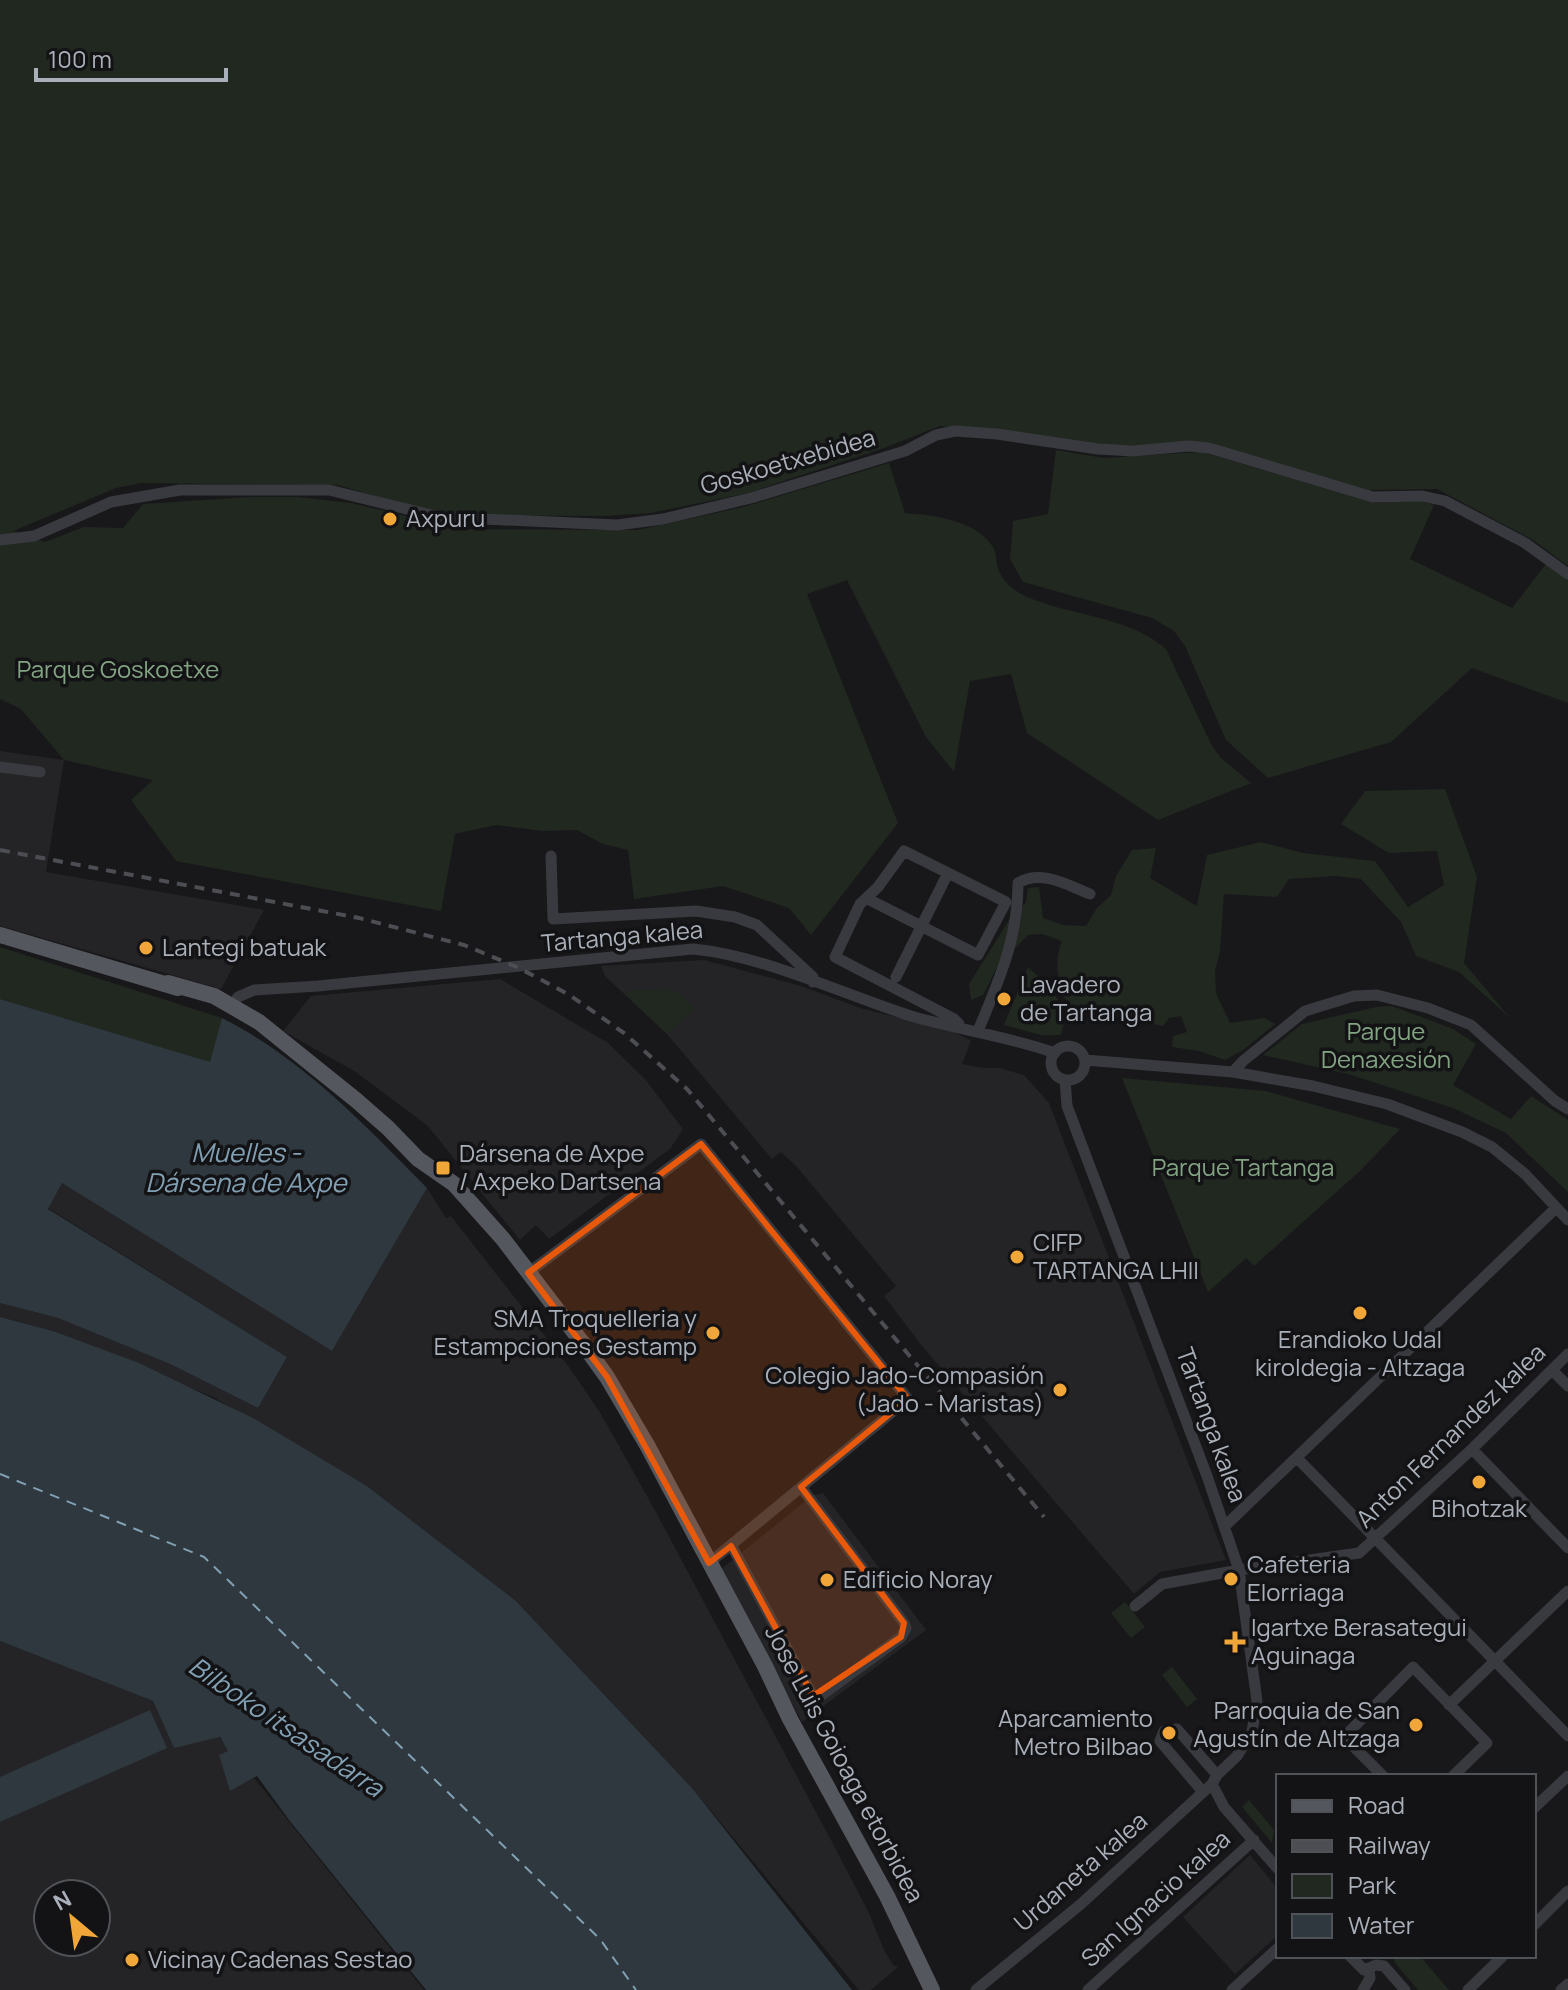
<svg xmlns="http://www.w3.org/2000/svg" width="1568" height="1990" font-family="Manrope,sans-serif">
<style>
.built{fill:#242427;fill-rule:evenodd}
.green{fill:#202820}
.water{fill:#2e383e}
.lines{fill:none;stroke-linecap:round;stroke-linejoin:round}
.ferry{stroke:#82a0b4;stroke-width:2;stroke-dasharray:10 8;stroke-linecap:butt}
.street{stroke:#393a3f;stroke-width:11}
.primary{stroke:#55575e;stroke-width:16}
.rail{stroke:#4c4e54;stroke-width:4;stroke-dasharray:10 8;stroke-linecap:butt}
.marked{fill:#e8590c;fill-opacity:0.2;stroke:#e8590c;stroke-width:6;stroke-linejoin:round}
.poi-dot{fill:#f0a639;stroke:#131315;stroke-width:3}
.labels{text-anchor:middle;stroke-width:7;stroke-linejoin:round;paint-order:stroke}
.street-label{font-size:24px;fill:#aab0ba;stroke:#131315}
.poi-label{font-size:24px;fill:#aab0ba;stroke:#131315;text-anchor:start}
.park-label{font-size:24px;fill:#82a482;stroke:#131315}
.water-label{font-size:26px;font-style:italic;fill:#82a0b4;stroke:#131315}
</style>
<rect width="100%" height="100%" fill="#18181a"/>
<path class="built" d="M0,751L64,760L46,872L264,910L221,989L0,926Z
M704,960L801,986L863,1009L951,1030L971,1041L962,1064L983,1068H999L1024,1075L1049,1103L1226,1560L1160,1572L1134,1594L922,1346L884,1296L896,1286L797,1167L781,1152L772,1159L667,1034L605,976L601,966Z
M500,979L608,1043L645,1079L683,1129L670,1149L549,1239L536,1225L520,1240L427,1125L354,1071L283,1031L311,996Z
M62,1183L332,1351L427,1188L446,1218L451,1216L569,1367L601,1414L657,1514L832,1842L869,1913L884,1950L893,1965L898,1967L871,1990H859L692,1788L516,1601L367,1486L213,1397L53,1331L0,1317V1303L58,1318L170,1364L258,1408L287,1357L48,1208Z
M823,1493L926,1630L802,1722L720,1570L813,1495Z
M0,1641L153,1701L174,1747L219,1737L229,1751V1790L254,1778L424,1990H0ZM48,1894H96V1942H48Z
M1250,1855L1278,1889V1935L1235,1974L1183,1917Z"/>
<path class="green" d="M0,0H1568V566L1533,540L1437,489L1368,490L1202,442L1117,446L940,426L884,448L748,493L651,513L605,516L440,515L338,485L142,483L116,488L13,531L45,542L84,527L123,528L143,504L249,497H299L351,503L460,529L638,530L743,507L889,463L905,513C933,515 976,520 993,547C996,552 996,560 997,565C1001,581 1014,592 1030,598C1075,617 1128,616 1166,649L1211,744L1221,758L1251,783L1158,820L1027,733L1011,674L970,681L954,772L926,737L847,580L807,594L898,823L811,935L789,908L723,886L634,899L628,850L603,844L577,830L542,831L496,825L455,834L441,911L176,861L131,800L153,780L64,760L21,709L0,699Z
M1056,450L1104,458L1202,452L1375,503L1420,501L1434,505L1410,559L1512,608L1546,564L1568,580V703L1472,668L1391,742L1268,778L1226,740L1185,646L1174,631L1152,618L1023,582L1010,559L1013,521L1048,514Z
M1445,789L1477,877L1464,963L1510,1018L1459,972L1416,956L1401,922L1361,879L1335,876L1289,879L1277,897L1224,894L1220,951L1215,971L1216,993L1230,1023L1264,1018L1275,1024L1243,1050L1225,1060L1199,1051L1172,1047L1173,1036L1187,1032L1181,1016L1169,1018L1163,1026L1070,1007C1058,989 1053,961 1062,941L1042,934L1028,935L997,967L983,995L971,1000L969,984L1009,920L1026,902L1028,888L1039,887L1043,918L1063,925L1086,926L1097,908L1111,895L1116,876L1132,850L1156,848L1150,878L1197,906L1207,855L1261,842L1303,853L1375,861L1408,907L1444,885L1437,851L1389,853L1341,824L1365,791Z
M0,947L222,1018L211,1063L0,999Z
M1028,967L1050,988L1066,1012L1061,1035H1041L1004,1025Z
M629,990L678,991L694,1010L667,1034L626,995Z
M1392,1006L1453,1029L1476,1044L1453,1085L1511,1119L1531,1096L1568,1120V1192L1506,1133L1453,1108L1348,1074L1263,1055L1302,1024L1376,1007Z
M1122,1078L1266,1091L1400,1129L1362,1169L1254,1266L1246,1258L1208,1292Z
M1125,1602L1145,1627L1131,1638L1111,1613Z
M1172,1667L1197,1699L1187,1707L1162,1675Z
M1249,1800L1274,1830L1272,1843L1242,1807Z
M1393,1956H1420L1449,1990H1418L1395,1963Z"/>
<path class="water" d="M0,999L210,1062L222,1018C302,1058 365,1125 427,1188L332,1351L62,1183L48,1209L287,1357L258,1408L170,1364L58,1318L0,1303Z
M0,1317L53,1331L139,1363L253,1418L367,1486L516,1601L692,1788L852,1990H426L289,1820L257,1776L230,1791L219,1755L228,1751L220,1737L174,1748L153,1701L0,1641Z
M150,1710L167,1748L0,1822V1777Z"/>
<g class="lines">
<path class="ferry" d="M0,1474L204,1557L600,1939L636,1990"/>
<path class="street" d="M0,540L34,536L111,502L180,490H329L439,517L617,525L663,519L751,498L905,451L936,435L955,431L997,434L1098,449L1133,451L1189,446L1209,448L1373,497L1422,496L1445,501L1525,543L1568,574
M0,767L40,772
M551,856L553,919L696,911L735,917L757,925L813,977V982
M866,898L978,955L1006,902L904,851L878,887L860,904L835,957L954,1019L959,1024
M896,977L948,873
M232,1005L238,997L254,990L318,986L693,949C765,956 842,994 911,1016C959,1030 1008,1036 1055,1053
M978,1031C999,980 1018,939 1018,883C1041,869 1067,885 1090,894
M1051 1063a17 17 0 1 1 34 0a17 17 0 1 1-34 0Z
M1085,1060L1233,1072L1313,1086L1387,1104L1462,1132L1492,1147L1525,1174L1568,1220
M1233,1072L1243,1061L1305,1011L1354,996L1377,995L1428,1008L1471,1025L1555,1101L1568,1109
M528,1273L701,1144L908,1399L709,1563
M1552,1370L1568,1386
M1472,1449L1568,1548
M1297,1458L1568,1736
M1225,1526L1556,1208
M731,1545L813,1696L819,1697L901,1637L906,1628L904,1623L801,1487
M1135,1606L1162,1584L1239,1570L1359,1553L1472,1449L1568,1354
M1449,1705L1568,1591
M1383,1776L1344,1737L1413,1667L1487,1743L1453,1776
M1212,1784L1224,1807L1278,1869
M1203,1792L1160,1741L1164,1731L1177,1729L1217,1775
M1534,1808L1568,1776
M1534,1925L1568,1891
M1350,1956L1364,1970L1376,1965L1384,1966L1405,1990
M976,1990L1081,1904L1212,1784L1217,1775L1237,1756L1252,1732L1257,1701L1239,1570L1207,1476L1067,1106L1065,1080
M1088,1990L1254,1840
M1232,1990L1278,1948
M1363,1990L1370,1978L1369,1970
M1468,1990L1503,1956
M1561,1990L1568,1984"/>
<path class="primary" d="M0,935L178,988
M168,983L214,996L259,1022L356,1100L388,1128L418,1159L454,1184L503,1239L581,1341L607,1377L647,1445L765,1666L790,1719L887,1896L932,1990"/>
<path class="rail" d="M0,850L359,918L464,945L517,967L568,994L624,1033L687,1089L1044,1517"/>
</g>
<path class="marked" d="M701,1144L908,1399L801,1487L904,1623L901,1637L813,1696L731,1546L709,1563L607,1377L528,1273Z"/>
<g class="poi-dot">
<circle cx="390" cy="519" r="8"/>
<circle cx="146" cy="948" r="8"/>
<circle cx="1004" cy="999" r="8"/>
<rect x="435" y="1160" width="16" height="16" rx="4"/>
<circle cx="1017" cy="1257" r="8"/>
<circle cx="1360" cy="1313" r="8"/>
<circle cx="713" cy="1333" r="8"/>
<circle cx="1060" cy="1390" r="8"/>
<circle cx="1479" cy="1482" r="8"/>
<circle cx="1231" cy="1579" r="8"/>
<circle cx="827" cy="1580" r="8"/>
<path d="M1231 1630h8v8h8v8h-8v8h-8v-8h-8v-8h8z"/>
<circle cx="1416" cy="1725" r="8"/>
<circle cx="1169" cy="1733" r="8"/>
<circle cx="132" cy="1960" r="8"/>
</g>
<g class="labels">
<g class="street-label">
<text transform="translate(788 462) rotate(-16)" y="8">Goskoetxebidea</text>
<text transform="translate(622 937) rotate(-5)" y="8">Tartanga kalea</text>
<text transform="translate(1211 1425) rotate(70)" y="8">Tartanga kalea</text>
<text transform="translate(1451 1436) rotate(-44)" y="8">Anton Fernandez kalea</text>
<text transform="translate(844 1764) rotate(62)" y="8">Jose Luis Goioaga etorbidea</text>
<text transform="translate(1081 1872) rotate(-41)" y="8">Urdaneta kalea</text>
<text transform="translate(1156 1899) rotate(-42)" y="8">San Ignacio kalea</text>
</g>
<g class="poi-label">
<text x="406" y="527">Axpuru</text>
<text x="162" y="956">Lantegi batuak</text>
<text x="1020" y="993">Lavadero<tspan x="1020" dy="28">de Tartanga</tspan></text>
<text x="459" y="1162">Dársena de Axpe<tspan x="459" dy="28">/ Axpeko Dartsena</tspan></text>
<text x="1033" y="1251">CIFP<tspan x="1033" dy="28">TARTANGA LHII</tspan></text>
<text x="697" y="1327" text-anchor="end">SMA Troquelleria y<tspan x="697" dy="28">Estampciones Gestamp</tspan></text>
<text x="1360" y="1348" text-anchor="middle">Erandioko Udal<tspan x="1360" dy="28">kiroldegia - Altzaga</tspan></text>
<text x="1044" y="1384" text-anchor="end">Colegio Jado-Compasión<tspan x="1044" dy="28">(Jado - Maristas)</tspan></text>
<text x="1479" y="1517" text-anchor="middle">Bihotzak</text>
<text x="1247" y="1573">Cafeteria<tspan x="1247" dy="28">Elorriaga</tspan></text>
<text x="843" y="1588">Edificio Noray</text>
<text x="1251" y="1636">Igartxe Berasategui<tspan x="1251" dy="28">Aguinaga</tspan></text>
<text x="1400" y="1719" text-anchor="end">Parroquia de San<tspan x="1400" dy="28">Agustín de Altzaga</tspan></text>
<text x="1153" y="1727" text-anchor="end">Aparcamiento<tspan x="1153" dy="28">Metro Bilbao</tspan></text>
<text x="148" y="1968">Vicinay Cadenas Sestao</text>
</g>
<g class="park-label">
<text x="118" y="678">Parque Goskoetxe</text>
<text x="1386" y="1040">Parque<tspan x="1386" dy="28">Denaxesión</tspan></text>
<text x="1243" y="1176">Parque Tartanga</text>
</g>
<g class="water-label">
<text x="246" y="1162">Muelles -<tspan x="246" dy="30">Dársena de Axpe</tspan></text>
<text transform="translate(286 1727) rotate(34)" y="9">Bilboko itsasadarra</text>
</g>
</g>
<rect x="1276" y="1774" width="260" height="184" fill="#131315" stroke="#4f5257" stroke-width="2"/>
<rect x="1292" y="1800" width="40" height="12" fill="#55575e" stroke="#4f5257" stroke-width="2"/>
<text x="1348" y="1814" font-size="24" fill="#aab0ba">Road</text>
<rect x="1292" y="1840" width="40" height="12" fill="#4c4e54" stroke="#4f5257" stroke-width="2"/>
<text x="1348" y="1854" font-size="24" fill="#aab0ba">Railway</text>
<rect x="1292" y="1874" width="40" height="24" fill="#202820" stroke="#4f5257" stroke-width="2"/>
<text x="1348" y="1894" font-size="24" fill="#aab0ba">Park</text>
<rect x="1292" y="1914" width="40" height="24" fill="#2e383e" stroke="#4f5257" stroke-width="2"/>
<text x="1348" y="1934" font-size="24" fill="#aab0ba">Water</text>
<g transform="translate(72 1918) rotate(331)"><circle r="38" fill="#131315" stroke="#4f5257" stroke-width="2"/>
<path d="M0-6L14 30L0 20L-14 30Z" fill="#f0a639"/>
<text y="-12" font-size="22" font-weight="bold" text-anchor="middle" fill="#aab0ba">N</text>
</g>
<path d="M36 68v12h190v-12" fill="none" stroke="#aab0ba" stroke-width="4"/>
<text x="48" y="68" font-size="24" fill="#aab0ba" stroke="#131315" stroke-width="6" paint-order="stroke">100 m</text>
</svg>
